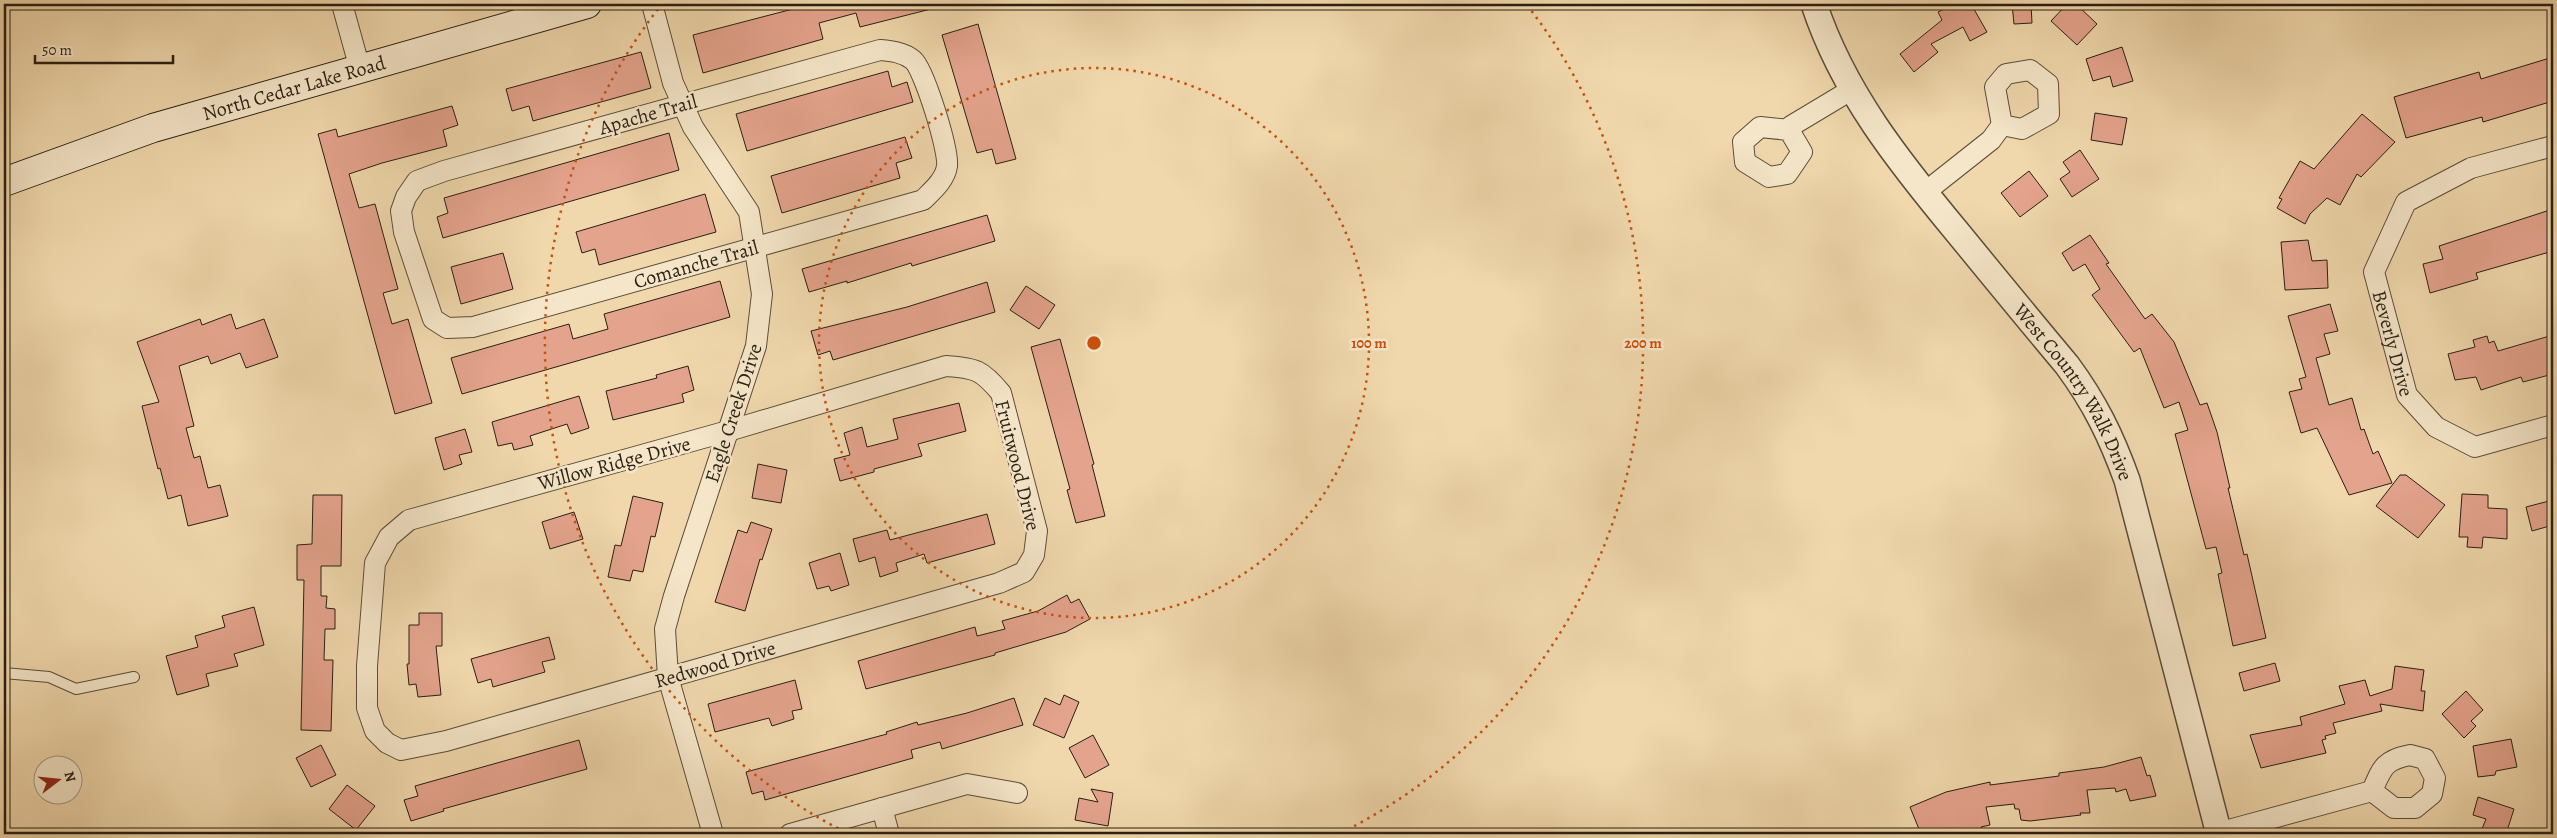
<svg xmlns="http://www.w3.org/2000/svg" width="2557" height="838" font-family="Alegreya,serif">
<style>
.building{fill:#e4a38d;stroke:#291f13}
.lines{fill:none;stroke-linecap:round;stroke-linejoin:round}
.service-casing{stroke:#5b4d39;stroke-width:12}
.minor-casing{stroke:#5b4d39;stroke-width:22}
.tertiary-casing{stroke:#5b4d39;stroke-width:28}
.secondary-casing{stroke:#291f13;stroke-width:30}
.service{stroke:#f5e6c9;stroke-width:10}
.minor{stroke:#f5e6c9;stroke-width:20}
.tertiary{stroke:#f5e6c9;stroke-width:25}
.secondary{stroke:#f5e6c9;stroke-width:28}
.ring{fill:none;stroke:#cb500d;stroke-width:2.5;stroke-dasharray:2.5 5}
.labels{text-anchor:middle;stroke-width:5;stroke-linejoin:round;paint-order:stroke}
.street-label{font-size:20px;fill:#291f13;stroke:#f5e6c9}
.centre{fill:#cb500d;stroke:#f5e6c9;stroke-width:2.5}
.ring-label{font-size:15px;text-anchor:middle;font-weight:bold;fill:#cb500d;stroke:#f5e6c9;stroke-width:5;stroke-linejoin:round;paint-order:stroke}
</style>
<rect width="100%" height="100%" fill="#f0d8ac"/>
<filter id="stains"><feTurbulence type="fractalNoise" baseFrequency=".004" numOctaves="4"/><feColorMatrix values="0 0 0 0 .2 0 0 0 0 .09 0 0 0 0 .02 0 0 0 .5 -.17"/></filter>
<radialGradient id="worn" r=".72"><stop offset=".6" stop-color="#630" stop-opacity="0"/><stop offset="1" stop-color="#630" stop-opacity=".3"/></radialGradient>
<path class="building" d="M812,4H930L931,9L860,27L856,13L819,23L823,39L703,73L693,35Z
M1954,4H1971L1987,32L1970,41L1963,27L1931,44L1938,52L1914,72L1900,54L1942,20L1938,12Z
M2012,4H2031L2032,23L2014,24Z
M2067,4H2076L2097,24L2077,45L2051,21Z
M978,24L1016,159L996,164L992,149L977,153L942,35Z
M2122,47L2133,81L2113,87L2110,76L2093,81L2086,59Z
M641,52L651,88L533,121L529,106L512,111L506,89Z
M2553,57V101L2483,122L2482,117L2406,138L2394,97L2479,72L2481,79Z
M888,71L892,87L907,82L913,102L747,151L736,114Z
M452,106L458,125L443,130L447,146L382,163L349,174L359,208L375,204L398,289L383,293L392,324L408,319L432,403L395,414L318,134L336,129L338,137Z
M2095,113L2127,118L2122,145L2091,140Z
M2362,114L2395,142L2361,177L2357,174L2340,205L2327,198L2310,214L2305,224L2277,208L2282,199L2279,198L2300,161L2314,169Z
M669,133L679,170L443,238L437,217L448,213L444,198Z
M905,137L912,158L896,163L900,178L782,213L771,176Z
M2080,150L2099,179L2072,197L2060,179L2070,172L2063,162Z
M2029,171L2048,196L2020,217L2001,193Z
M705,194L716,232L599,265L595,249L582,253L576,232Z
M2553,209V251L2476,273L2478,279L2430,293L2423,264L2443,259L2439,246Z
M987,215L995,241L912,266L911,263L847,283V281L809,292L802,269Z
M2090,235L2109,263L2106,264L2145,319L2152,314L2174,342L2200,405L2207,403L2217,432L2230,488H2228L2244,555L2247,554L2266,638L2233,646L2218,574L2222,573L2216,547L2206,549L2175,434L2188,430L2179,402L2164,408L2140,348L2134,352L2092,295L2100,289L2085,264L2073,271L2062,253Z
M2308,240L2312,261L2327,260L2328,288L2285,290L2281,242Z
M503,253L513,289L461,304L451,267Z
M720,281L730,317L462,394L451,358L569,324L573,339L608,329L604,314Z
M987,282L995,312L833,360L830,351L818,355L811,331L907,307Z
M1026,286L1055,305L1039,329L1010,310Z
M2330,304L2338,331L2324,334L2330,354L2316,358L2329,405L2352,398L2361,430L2364,429L2373,454L2378,451L2392,483L2349,495L2317,428L2301,433L2289,392L2302,389L2299,379L2306,377L2288,316Z
M231,314L236,329L264,319L278,357L246,368L240,353L211,364L208,356L179,366L194,426L186,428L194,458L200,456L208,488L220,485L228,516L188,526L181,495L168,499L160,468L158,469L142,406L159,402L137,342L200,319L202,325Z
M2553,335V374L2523,382L2521,377L2481,390L2476,377L2455,380L2448,354L2475,347L2473,340L2487,336L2489,343L2494,341L2498,351Z
M1060,339L1094,464L1092,465L1105,516L1076,523L1067,490L1070,489L1031,347Z
M688,366L694,390L682,394L684,402L613,420L606,391L657,378L656,375Z
M579,396L589,428L571,434L567,424L530,436L533,445L514,450L512,443L498,446L492,422Z
M959,403L966,431L918,444L922,456L874,469V472L840,481L834,459L850,455L844,433L862,427L867,447L898,439L893,419Z
M465,429L472,452L459,455L462,464L444,470L435,438Z
M758,464L787,470L781,503L752,498Z
M2400,475H2406L2445,505L2418,538L2376,506Z
M2462,494L2488,495V508L2507,509V539L2483,537L2482,548L2467,547L2468,537H2459Z
M313,495H342L341,566H321V596H327L326,608L335,609V629H325L324,660H333L331,731L301,730L304,580H297V545L312,544Z
M633,496L663,503L655,537L651,536L643,572L633,570L630,581L608,577L615,545L621,546Z
M2553,500V525L2532,531L2526,507Z
M574,512L583,539L550,549L542,522Z
M987,514L995,544L927,563L924,554L896,563L898,571L880,577L875,557L859,562L853,539L887,530L890,540Z
M751,522L772,529L762,560L760,559L745,611L715,602L738,530L747,533Z
M840,553L849,585L831,591L829,586L817,589L809,563Z
M1067,595L1071,603L1079,599L1090,619L1066,632L995,653V655L866,689L858,661L975,627L977,636L1005,629L1002,621L1038,611Z
M254,607L264,645L234,654L238,666L206,674L209,686L177,695L166,656L198,647L195,636L225,627L222,616Z
M419,613H442V646H436L441,695L418,697L416,684L409,685L407,664H409V625H419Z
M549,637L555,659L542,662L545,672L493,687L491,679L478,683L471,659Z
M2275,663L2280,681L2244,691L2239,673Z
M2395,666L2424,670L2421,691H2425L2423,711L2380,704L2382,711L2333,723L2336,733L2325,736L2326,739L2322,740L2326,753L2261,768L2250,735L2302,725L2300,717L2345,704L2339,686L2365,680L2370,696L2392,689Z
M795,680L802,709L792,711L794,719L772,726L769,718L715,732L708,704Z
M2466,691L2483,710L2471,721L2476,726L2464,738L2442,714Z
M1064,695L1079,702L1064,738L1033,725L1045,698L1060,705Z
M1014,698L1023,725L942,749L940,742L911,750L913,758L765,800L763,791L752,794L746,772L887,734L886,732L917,722L918,725L967,713Z
M1093,735L1109,765L1085,778L1069,748Z
M2511,739L2517,767L2496,771L2495,775L2478,777L2473,746Z
M579,740L587,769L443,809L444,811L411,821L404,800L418,796L415,786Z
M321,745L336,775L311,787L296,758Z
M2141,757L2147,776L2150,775L2156,796L2130,801L2126,789L2116,792L2115,788L2087,790L2090,813H2080L2081,815L2030,821L2021,820L2019,809H2015L2014,804L1986,807L1990,825L1981,827L1982,831L1968,834H1921L1910,807L1946,792L1990,782V785L2059,776V773L2104,767Z
M347,785L375,806L356,830L329,809Z
M1091,789L1113,793L1108,826L1075,820L1079,798L1098,802Z
M2478,797L2514,809L2506,834H2480L2486,819L2473,815Z"/>
<g class="lines">
<g class="service-casing">
<path id="service" d="M4,673L49,677L76,689L134,677"/>
</g>
<g class="minor-casing">
<g id="minor">
<path d="M342,4L360,69"/>
<path d="M652,4L673,83L693,127L749,212L762,294L756,346L674,596L665,629L668,677L713,834"/>
<path d="M880,50C891,51 903,52 913,60C924,69 949,150 947,166C945,180 933,190 923,200L473,327L447,328L433,319L404,232L401,211L406,197L417,181L444,171Z"/>
<path d="M2030,70L2048,84L2049,114L2022,129L2002,125L1995,87L2006,74Z"/>
<path d="M1760,127L1789,130L1802,152L1787,174L1769,177L1745,162L1743,142Z"/>
<path d="M1789,130L1791,126L1851,90"/>
<path id="s1" d="M2553,146L2471,168L2406,202L2374,272L2407,395L2436,427L2475,447L2553,425"/>
<path d="M1924,193L1991,140L2002,125"/>
<path d="M946,366C976,368 982,370 1001,393L1037,531L1034,555L1024,572L999,583L446,741L401,750L387,743L375,731L367,708V666L375,563L389,537L409,520L728,431Z"/>
<path d="M2410,755L2425,759L2435,778L2432,794L2415,808H2394L2372,791C2382,768 2384,760 2410,755Z"/>
<path d="M882,808L889,834"/>
<path d="M790,834L967,784L1017,793"/>
<path d="M2214,834L2372,791"/>
</g>
</g>
<g class="tertiary-casing">
<g id="tertiary">
<path id="s2" d="M1814,4C1843,92 1899,162 1958,233C1994,277 2030,321 2067,365C2095,403 2111,436 2127,480L2219,834"/>
</g>
</g>
<g class="secondary-casing">
<g id="secondary">
<path id="s3" d="M4,182L153,128L587,4"/>
</g>
</g>
<use href="#service" class="service"/>
<use href="#minor" class="minor"/>
<use href="#tertiary" class="tertiary"/>
<use href="#secondary" class="secondary"/>
</g>
<g class="ring">
<circle cx="1094" cy="343" r="275"/>
<path d="M845 832A549 549 0 0 1 661 5M1527 5A549 549 0 0 1 1343 832"/>
</g>
<g class="labels">
<g class="street-label">
<text dy="7" stroke="none"><textPath href="#s3" startOffset="305">North Cedar Lake Road</textPath></text>
<text transform="translate(648 114) rotate(-16)" y="7">Apache Trail</text>
<text transform="translate(696 264) rotate(-16)" y="7">Comanche Trail</text>
<text dy="7" stroke="none"><textPath href="#s1" startOffset="309">Beverly Drive</textPath></text>
<text dy="7" stroke="none"><textPath href="#s2" startOffset="470">West Country Walk Drive</textPath></text>
<text transform="translate(733 413) rotate(-72)" y="7">Eagle Creek Drive</text>
<text transform="translate(614 463) rotate(-15)" y="7">Willow Ridge Drive</text>
<text transform="translate(1018 465) rotate(76)" y="7">Fruitwood Drive</text>
<text transform="translate(715 664) rotate(-16)" y="7">Redwood Drive</text>
</g>
</g>
<circle cx="1094" cy="343" r="8" class="centre"/>
<g class="ring-label">
<text x="1369" y="348">100 m</text>
<text x="1643" y="348">200 m</text>
</g>
<rect width="2557" height="838" fill="none" stroke="#f0d8ac" stroke-width="20"/>
<rect x="5" y="5" width="2547" height="828" fill="none" stroke="#291f13" stroke-width="2.5"/>
<rect x="10" y="10" width="2537" height="818" fill="none" stroke="#291f13"/>
<g transform="translate(58 780) rotate(74)"><circle r="24" fill="#f5e6c9" stroke="#a39680"/>
<path d="M0-4L9 19L0 12L-9 19Z" fill="#8f2418"/>
<text y="-8" font-size="14" font-weight="bold" text-anchor="middle" fill="#291f13">N</text>
</g>
<path d="M35 55v8h138v-8" fill="none" stroke="#291f13" stroke-width="2.5"/>
<text x="42" y="55" font-size="15" fill="#291f13" stroke="#f5e6c9" stroke-width="4" paint-order="stroke">50 m</text>
<rect width="100%" height="100%" filter="url(#stains)"/>
<rect width="100%" height="100%" fill="url(#worn)"/>
</svg>
